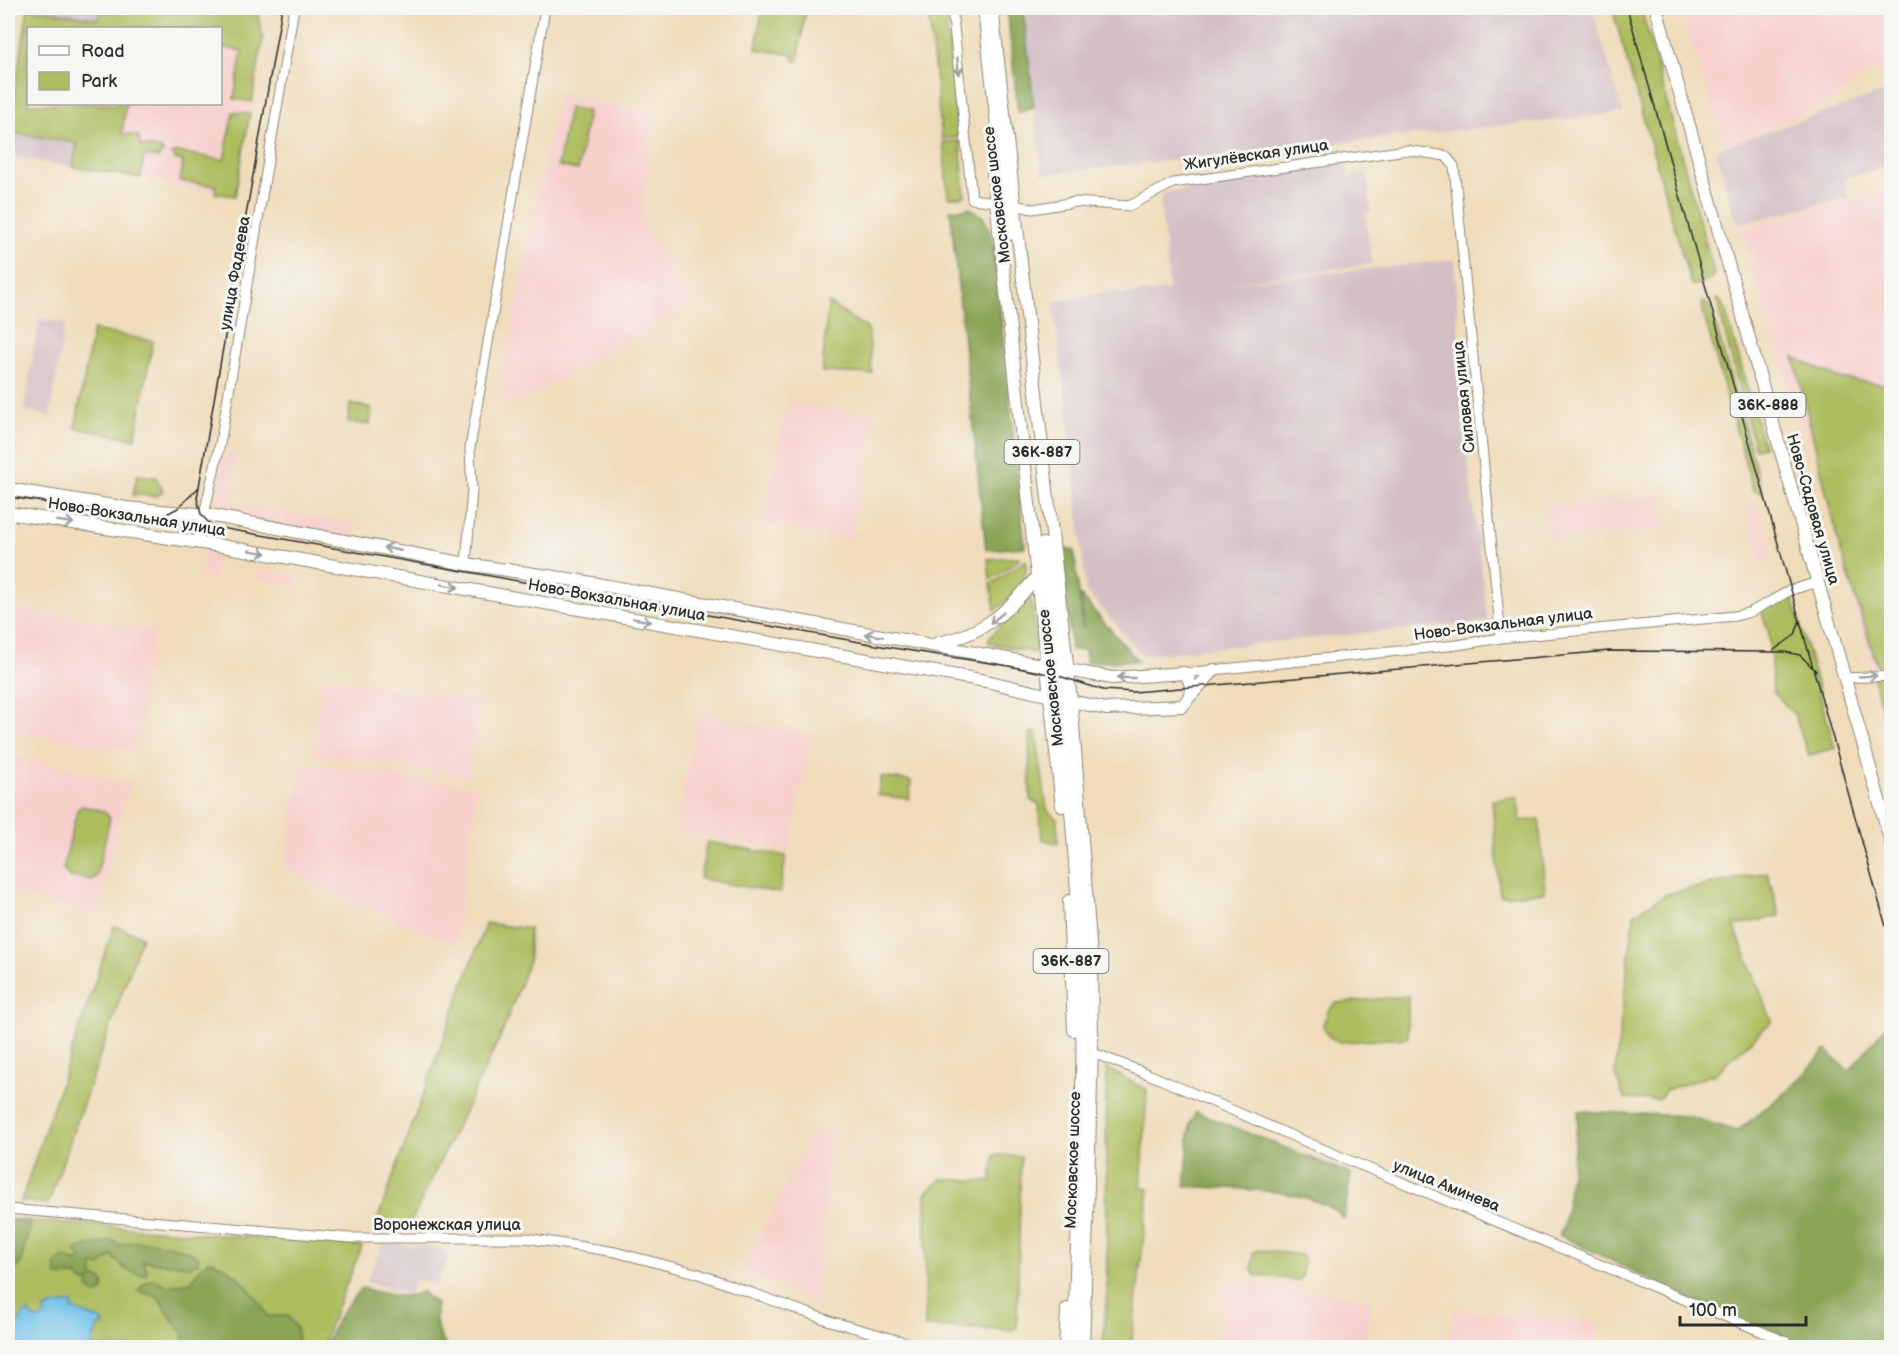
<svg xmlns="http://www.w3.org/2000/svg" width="1899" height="1355" font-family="'Balsamiq Sans',sans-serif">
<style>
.built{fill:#f7d0cc;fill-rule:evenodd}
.industrial{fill:#d2bec3}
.green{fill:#adbc5f;stroke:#6c7445;stroke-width:1.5}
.forest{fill:#8aa456;stroke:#5a6840;stroke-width:1.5}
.water{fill:#6dbfe9;stroke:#4c758a;stroke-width:1.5}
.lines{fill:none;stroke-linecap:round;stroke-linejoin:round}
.minor-casing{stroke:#8d8472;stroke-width:11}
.major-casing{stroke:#8d8472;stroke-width:14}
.minor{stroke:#fff;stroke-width:9}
.major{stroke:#fff;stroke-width:12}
.tram{stroke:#2b2b2b;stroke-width:1.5}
.oneway{stroke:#a0a0a0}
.labels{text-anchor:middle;stroke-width:6;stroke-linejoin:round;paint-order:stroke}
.shield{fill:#f6f6f2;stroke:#686867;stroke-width:1.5}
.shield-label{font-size:15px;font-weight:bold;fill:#2b2b2b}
.street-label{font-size:16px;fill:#2b2b2b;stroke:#f6f6f2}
</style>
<rect width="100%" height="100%" fill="#f6f6f2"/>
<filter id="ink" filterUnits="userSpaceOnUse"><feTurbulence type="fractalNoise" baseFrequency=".0167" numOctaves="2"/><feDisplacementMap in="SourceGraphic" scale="12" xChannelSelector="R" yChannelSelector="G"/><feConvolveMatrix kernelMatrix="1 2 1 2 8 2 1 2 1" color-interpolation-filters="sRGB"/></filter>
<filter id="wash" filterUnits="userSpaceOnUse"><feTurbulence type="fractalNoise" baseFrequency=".008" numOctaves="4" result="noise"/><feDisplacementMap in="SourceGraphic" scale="24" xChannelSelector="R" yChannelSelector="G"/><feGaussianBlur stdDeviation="1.35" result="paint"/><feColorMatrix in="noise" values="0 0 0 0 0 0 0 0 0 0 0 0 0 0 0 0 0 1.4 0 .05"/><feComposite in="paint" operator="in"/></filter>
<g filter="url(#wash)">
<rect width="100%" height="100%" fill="#efdcba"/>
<path class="built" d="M28,8L99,18L101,8H232L257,12L263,38L235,196L73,167L77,143L8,132ZM28,28H220V104H28Z
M1680,8H1891V65L1863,75L1832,102L1725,146Z
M557,94L655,112L643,218L691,305L519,403L498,398Z
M1891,191V671L1872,672L1808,427L1801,428L1740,228Z
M787,401L875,417L851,540L763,523Z
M229,452L237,453L232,503L356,524L353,538L232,514L233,506L217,503L224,457Z
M1661,495L1665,529L1548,540L1544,506Z
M1758,503L1772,559L1760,562L1747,506Z
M205,549L220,552L214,580L200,577Z
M257,569L296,576L294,585L255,578Z
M8,607L155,631L135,752L8,731Z
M323,677L480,700L469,777L312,754Z
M697,714L812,735L790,852L675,831Z
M8,753L130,784L97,914L8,892Z
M301,762L478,787L455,945L337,896L285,869Z
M815,1129L832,1133L817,1303L742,1270Z
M1223,1283L1371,1298L1366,1347H1216Z
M1453,1310L1598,1321L1596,1347H1450Z"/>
<path class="industrial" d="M30,8H101L99,19Z
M1023,8H1592L1623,113L1042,174Z
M1891,90V165L1844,178L1847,198L1738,224L1730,202L1716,149Z
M8,132L77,143L73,167L8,156Z
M1347,164V177L1367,173L1371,212L1365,213L1372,264L1220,284L1455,260L1463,424L1488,621L1143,655L1086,591L1071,442L1053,302L1117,291L1120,295L1169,290L1160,194Z
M39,319L65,323L50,416L24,410Z
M383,1243L440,1248L450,1256L435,1285L416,1280L409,1294L366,1282Z"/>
<path class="green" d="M28,8L99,19L101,8H232L257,12L263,38L252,102L234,99L242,51L221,47L220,28H28V104H126L122,133L139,136L140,145L161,149L163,152L158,158L144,156L141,178L73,167L77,143L8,132Z
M762,8H806L798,61H794V55L756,49Z
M928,8H945L959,137L942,139Z
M1612,8H1641L1714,273L1712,279L1697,285H1691Z
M569,108L588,111L578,170L558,166Z
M233,112L250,114L235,196L215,193L216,186L180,181L183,161L175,159L172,154L177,152L224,160Z
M960,141L965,196L948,198L943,142Z
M1716,299L1720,300L1725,309L1764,447L1755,449Z
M1703,301L1711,308L1763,494L1753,490L1702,308Z
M828,303L868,329L872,374L822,372Z
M93,330L153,341L135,439L75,428Z
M1794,357L1838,378L1889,385L1892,393L1891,665H1877L1838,542Z
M350,404L372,408L370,425L348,422Z
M137,475L156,477L163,491L157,496L133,495Z
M1020,557V559L990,580L988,559Z
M1026,560C1029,585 1012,596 995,611L991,584Z
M1785,593L1793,599L1835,748L1809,755L1794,714L1773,692L1769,633L1760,608Z
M1030,596L1039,651L1036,653L989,643V638Z
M1873,676H1888L1891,688V748Z
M1036,732L1047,809L1057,819L1058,844L1042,839L1039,804L1030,800L1029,734Z
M881,777L911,781L909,799L878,795Z
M1517,797L1521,821L1539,819L1545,892L1500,896L1492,800Z
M82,806L104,811L110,818L97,875L92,880L69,876L63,869L77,810Z
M707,842L786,856L780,893L700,879Z
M1767,872L1780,916L1734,926L1772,1021L1715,1074L1666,1090L1658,1100L1624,1099L1615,1072L1634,914L1667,894Z
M486,923L529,929V960L502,1033L407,1230L374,1229Z
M114,926L142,936L48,1204L21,1201Z
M1408,996V1038L1339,1042L1328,1036L1323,1025L1328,1011L1336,1003Z
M1106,1068L1147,1090L1141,1188L1149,1189L1131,1347H1103L1107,1289Z
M994,1155L1021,1156L1017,1327L1012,1330L925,1327L926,1193L942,1179L991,1182Z
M8,1217L14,1219L362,1246L321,1347H8Z
M1258,1250L1301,1255L1304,1258L1302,1277L1298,1280L1255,1275L1252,1271L1253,1253Z"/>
<path class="forest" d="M1007,8H1023L1034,107L1018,113Z
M971,208L983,216L992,236L1025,547L986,550L950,210Z
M1062,549L1074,550L1083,630L1081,596L1138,661L1086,662L1085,650H1071Z
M1886,1026L1892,1048L1891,1347H1801L1731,1319L1559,1235L1564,1226L1579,1111L1688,1116L1737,1131L1793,1086L1826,1050L1849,1071Z
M1196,1112L1351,1174L1344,1218C1310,1185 1231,1190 1185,1186L1190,1124Z
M8,1221L30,1223L21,1263L12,1273L8,1268Z
M112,1240L119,1245C143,1237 176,1245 198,1256V1263L191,1266L142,1261L147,1268L146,1275C129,1274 123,1268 112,1256L100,1266L93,1265V1278H99L104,1283L102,1292L95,1294L88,1288L89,1282H82L78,1276H57L55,1263L64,1257L78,1262L81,1259L75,1251C87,1243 99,1246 112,1240Z
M208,1261C229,1262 259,1297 267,1316H288L296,1328L298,1340L286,1347H183L184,1333L175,1324L158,1297L138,1291L142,1285L153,1279L168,1286L192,1282L197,1272Z
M361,1288C380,1292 405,1302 422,1291L436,1304C435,1321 436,1335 448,1347H364L363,1342L341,1347H323L342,1312Z"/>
<path class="water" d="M72,1303L73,1309L103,1321L104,1325L98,1326L93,1341V1347H8V1326L20,1321L23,1314L29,1312L32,1317L39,1319L45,1315L44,1310L51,1306Z"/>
</g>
<g filter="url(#ink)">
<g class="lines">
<g class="minor-casing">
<path id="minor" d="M952,8L972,199L996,202
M1014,205L1033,209L1075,202L1129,206L1173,183L1407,150L1446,156L1454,166L1501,638
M198,541L220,444L294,8
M466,564L472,490L470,448L545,8
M1184,673L1457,645L1501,638L1735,616L1751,612L1791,590L1818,582
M1845,678L1892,676
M1088,1051L1148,1074L1353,1162L1801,1348
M8,1209L350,1238H526L615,1252L696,1273L830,1321L908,1343"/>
</g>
<g class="major-casing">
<path id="major" d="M984,8L1009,234
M992,8L1071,700L1091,955L1092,1052L1083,1348
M1656,8L1892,846
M993,173L1062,806
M8,489L126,508L209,515L466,564L575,580L1112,678L1184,673C1194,684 1193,696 1182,706L1106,709L986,681L222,546L8,513
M1043,544C1059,686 1076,829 1081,972C1086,1097 1076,1222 1074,1348
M938,643C987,633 1008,610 1040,574
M1190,696L1214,670
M1069,901L1074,1030
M1065,1348L1067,1309"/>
</g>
<use href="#minor" class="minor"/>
<use href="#major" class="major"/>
<path class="tram" d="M1627,8L1892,948
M8,497L210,526L893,648L1003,665L1059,676L1103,690L1134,692L1609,651L1785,652L1800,655L1816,671
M159,518L178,508L199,487
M212,527L201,514L197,498L282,8
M1774,650L1795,635L1800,620"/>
</g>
<defs><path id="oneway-shaft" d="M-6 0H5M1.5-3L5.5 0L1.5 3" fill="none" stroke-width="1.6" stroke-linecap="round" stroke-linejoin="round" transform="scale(1.5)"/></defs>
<g class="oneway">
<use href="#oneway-shaft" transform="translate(958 66) rotate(85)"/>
<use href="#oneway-shaft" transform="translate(65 522) rotate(9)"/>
<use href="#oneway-shaft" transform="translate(392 549) rotate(-169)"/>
<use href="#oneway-shaft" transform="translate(258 552) rotate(10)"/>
<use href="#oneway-shaft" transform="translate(450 586) rotate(10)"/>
<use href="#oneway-shaft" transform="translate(997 618) rotate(140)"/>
<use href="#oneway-shaft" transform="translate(642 620) rotate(10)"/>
<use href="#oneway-shaft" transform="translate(874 635) rotate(-170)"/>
<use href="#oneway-shaft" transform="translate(1868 676) rotate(-3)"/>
<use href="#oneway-shaft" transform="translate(1126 678) rotate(-180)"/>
</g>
</g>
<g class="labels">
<g class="shield">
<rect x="1730.5" y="393" width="75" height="24" rx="4.5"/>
<rect x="1004.5" y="440" width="75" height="24" rx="4.5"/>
<rect x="1033.5" y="949" width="75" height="24" rx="4.5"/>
</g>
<g class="shield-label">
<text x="1768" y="410">36К-888</text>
<text x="1042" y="457">36К-887</text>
<text x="1071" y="966">36К-887</text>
</g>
<g class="street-label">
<text transform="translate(1256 154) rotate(-8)" y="6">Жигулёвская улица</text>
<text transform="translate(996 195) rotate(-97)" y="6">Московское шоссе</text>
<text transform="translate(234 273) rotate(-80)" y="6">улица Фадеева</text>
<text transform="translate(1463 397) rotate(-96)" y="6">Силовая улица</text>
<text transform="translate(1814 509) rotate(74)" y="6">Ново-Садовая улица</text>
<text transform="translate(137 516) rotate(9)" y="6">Ново-Вокзальная улица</text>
<text transform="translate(617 599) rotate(10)" y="6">Ново-Вокзальная улица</text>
<text transform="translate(1503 623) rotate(-7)" y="6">Ново-Вокзальная улица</text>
<text transform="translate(1050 678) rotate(-96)" y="6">Московское шоссе</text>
<text transform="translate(1072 1160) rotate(-88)" y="6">Московское шоссе</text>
<text transform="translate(1447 1185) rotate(22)" y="6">улица Аминева</text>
<text x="447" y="1230">Воронежская улица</text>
</g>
</g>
<rect width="1899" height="1355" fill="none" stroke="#f6f6f2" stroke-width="30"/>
<rect x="27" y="27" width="195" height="78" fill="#f6f6f2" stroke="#a5a5a2" stroke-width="1.5"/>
<rect x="39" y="46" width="30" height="9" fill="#ffffff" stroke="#a5a5a2" stroke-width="1.5"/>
<text x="81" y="57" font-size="18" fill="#2b2b2b">Road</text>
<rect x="39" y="72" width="30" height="18" fill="#adbc5f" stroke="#a5a5a2" stroke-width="1.5"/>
<text x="81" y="87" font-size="18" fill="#2b2b2b">Park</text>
<path d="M1680 1316v9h126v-9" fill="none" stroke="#2b2b2b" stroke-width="3"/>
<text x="1689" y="1316" font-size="18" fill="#2b2b2b" stroke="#f6f6f2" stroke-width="4.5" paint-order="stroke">100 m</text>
</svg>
